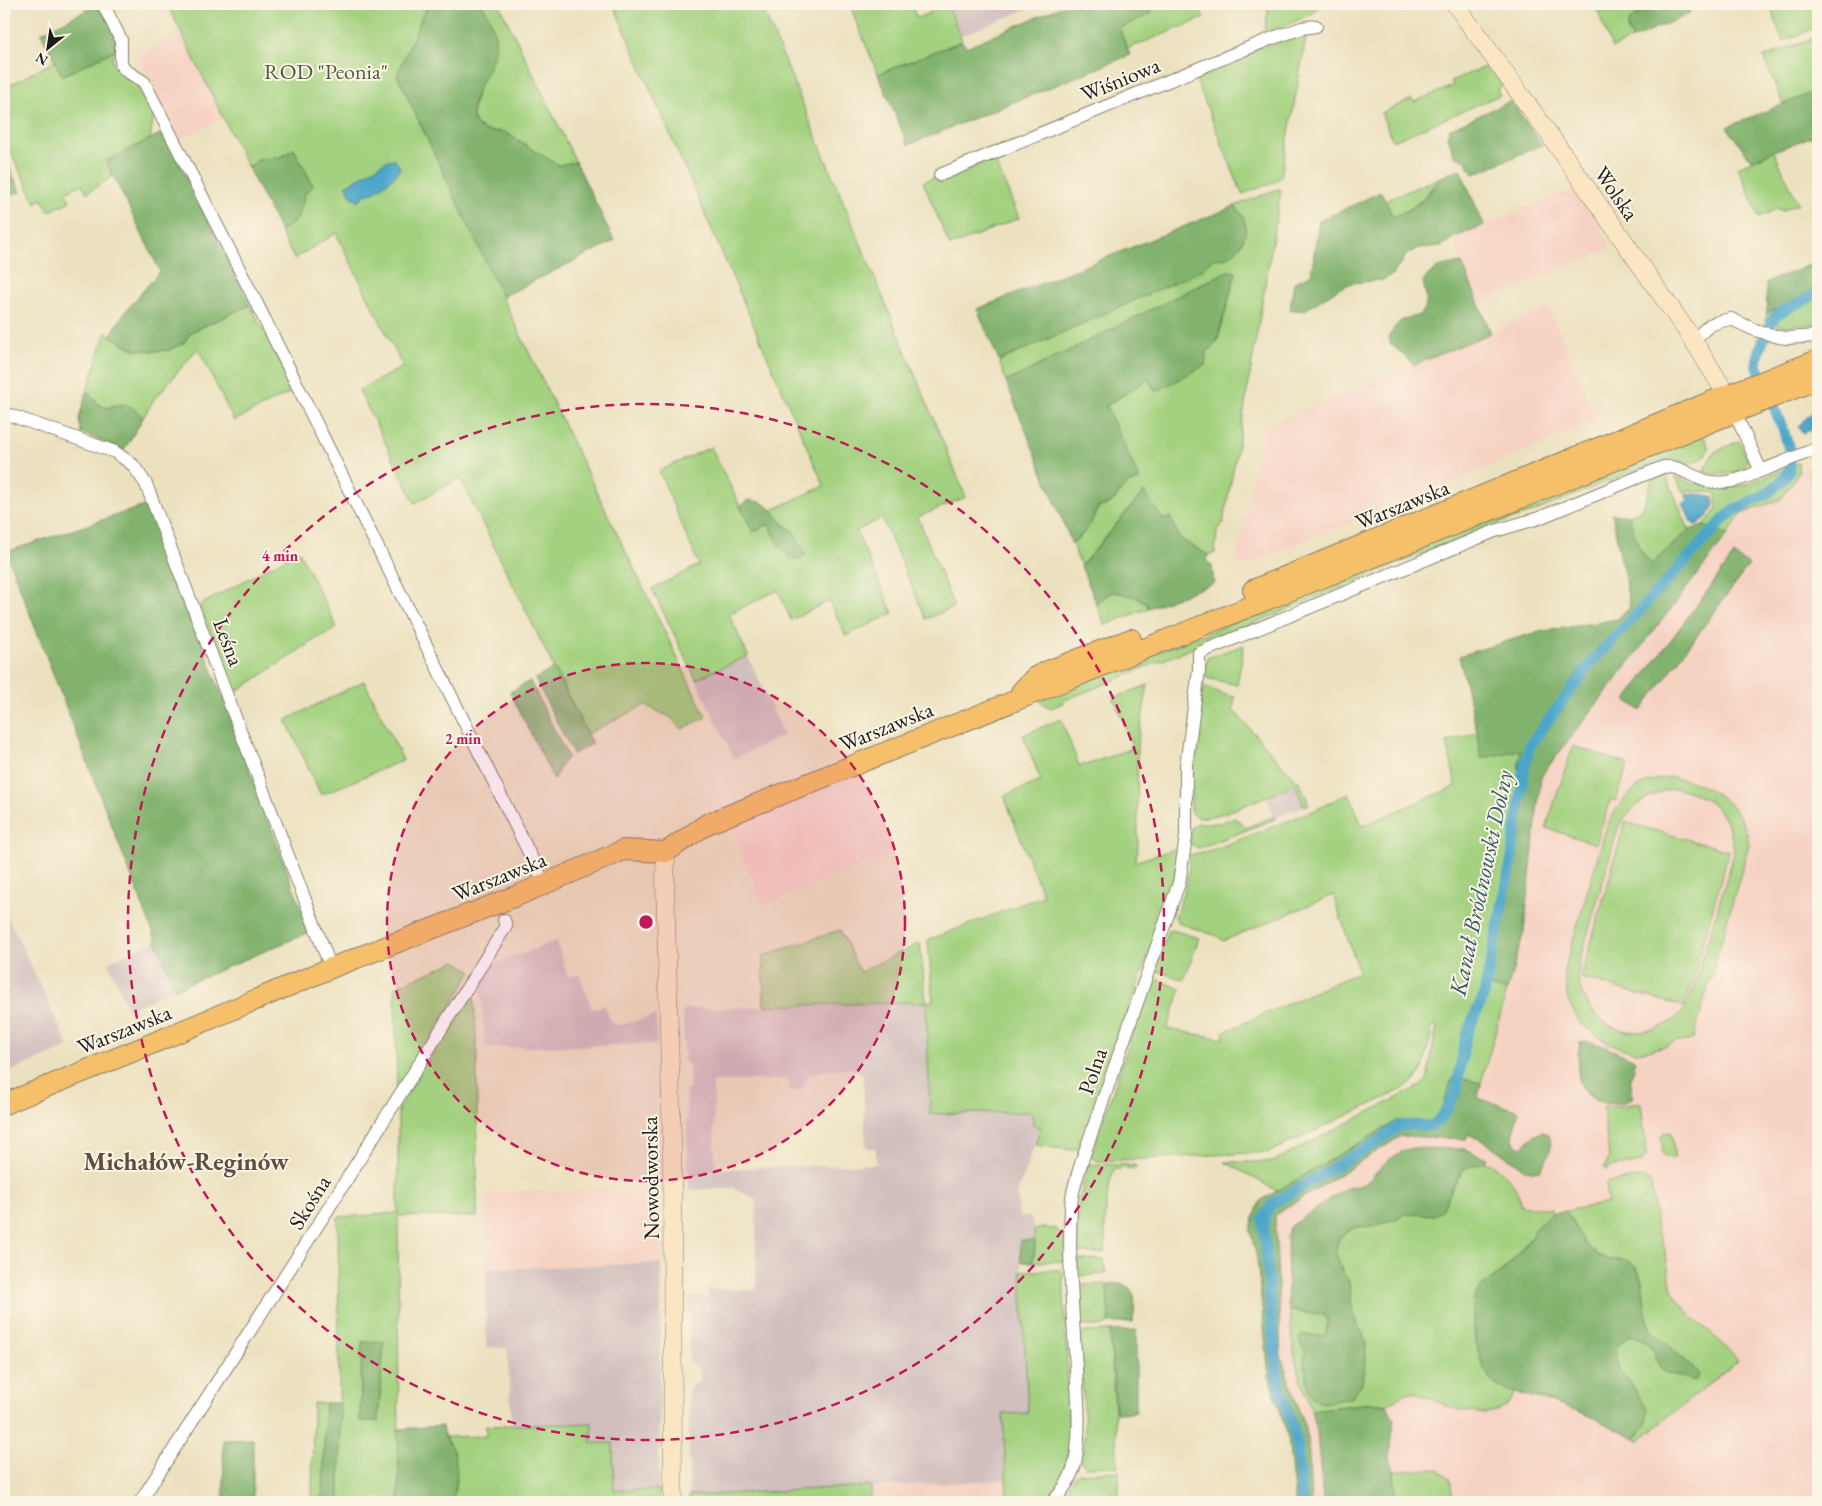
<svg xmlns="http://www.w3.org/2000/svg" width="1822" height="1506" font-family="'EB Garamond',serif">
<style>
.built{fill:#f6d2c3}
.industrial{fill:#d1bfbd;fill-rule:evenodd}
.green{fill:#a3d17f;stroke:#60764e;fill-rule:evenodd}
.forest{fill:#82b36e;stroke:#4f6845}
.water{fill:#4ca5c9;stroke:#346072}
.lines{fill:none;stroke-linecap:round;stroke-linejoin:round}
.canal{stroke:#4ca5c9;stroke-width:11}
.street-casing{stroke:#847e6e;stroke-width:14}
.secondary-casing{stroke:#847e6e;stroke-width:19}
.primary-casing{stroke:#847e6e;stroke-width:22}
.street{stroke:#fff;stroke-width:12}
.secondary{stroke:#fbe6c4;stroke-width:18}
.primary{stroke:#f6c06b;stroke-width:20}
.ring{fill:none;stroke:#c2185b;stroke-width:2.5;stroke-dasharray:9 6}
.labels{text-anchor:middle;stroke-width:4;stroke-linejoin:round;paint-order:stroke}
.park-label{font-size:22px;fill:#4b5b3f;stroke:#fcf5e5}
.street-label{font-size:22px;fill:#1c1c1c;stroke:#fcf5e5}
.water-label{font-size:24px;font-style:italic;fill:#325a6a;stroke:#fcf5e5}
.quarter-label{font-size:25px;font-weight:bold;fill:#5c4e40;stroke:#fcf5e5}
.centre{fill:#c2185b;stroke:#fcf5e5;stroke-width:2.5}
.ring-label{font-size:15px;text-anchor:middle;font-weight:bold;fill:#c2185b;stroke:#fcf5e5;stroke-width:4;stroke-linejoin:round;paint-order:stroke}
</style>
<rect width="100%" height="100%" fill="#fcf5e5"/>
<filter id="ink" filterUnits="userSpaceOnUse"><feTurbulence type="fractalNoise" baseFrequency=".02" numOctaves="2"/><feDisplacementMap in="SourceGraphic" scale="10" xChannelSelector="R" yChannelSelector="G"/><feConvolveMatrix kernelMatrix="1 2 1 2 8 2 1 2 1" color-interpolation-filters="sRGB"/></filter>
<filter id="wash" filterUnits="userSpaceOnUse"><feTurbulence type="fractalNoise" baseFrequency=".0096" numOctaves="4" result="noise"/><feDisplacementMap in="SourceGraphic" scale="20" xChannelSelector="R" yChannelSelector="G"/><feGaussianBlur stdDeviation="1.12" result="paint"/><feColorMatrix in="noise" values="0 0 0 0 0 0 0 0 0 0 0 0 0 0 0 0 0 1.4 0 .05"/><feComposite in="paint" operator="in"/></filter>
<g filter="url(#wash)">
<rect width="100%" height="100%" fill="#ece1bf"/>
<path class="built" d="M181,33L223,119L179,139L137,55Z
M1573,189L1579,195L1583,194L1604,224L1599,227L1613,247L1479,304L1453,238Z
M1549,307L1596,421L1348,525L1347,523L1243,566L1237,559L1263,427L1414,365Z
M1818,461V1502H1311L1308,1437L1281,1356L1275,1215L1402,1136L1466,1139L1524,931L1541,776L1728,535L1738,517L1741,514L1781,499L1799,472Z
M864,771L895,852L763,905L731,826Z
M661,1187V1263L486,1269L485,1192Z
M1005,1480L1007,1502H869L871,1501V1486Z"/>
<path class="industrial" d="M951,4H1039L960,36L948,5Z
M748,656L784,735L734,759L696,679Z
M1295,784L1304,806L1275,818L1266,795Z
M8,917L69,1047L4,1074V919Z
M156,941L175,989L128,1009L108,962Z
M556,941L568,977L579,974L592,1009L604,1005L612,1024L621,1025L656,1015L657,1044L485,1048L481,986L487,967Z
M926,1002L930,1114L1032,1112L1041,1126L1017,1194L1019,1217L1030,1216L1033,1223L1035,1241H1020L1028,1413L1003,1414L1005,1480L689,1496V1388L700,1381V1371L689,1361V1297H707V1289L756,1290V1199L733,1188L689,1190L686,1091L690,1088L689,1065L685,1062L683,1009ZM852,1068L863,1075L866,1148H876V1164L715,1169L713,1082L784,1079L788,1082L790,1091L802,1090L810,1074L832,1069Z
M661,1263L659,1490H614L613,1444L592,1443L591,1423L512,1426L507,1348L486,1347V1269Z"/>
<path class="green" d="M167,4H430L422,16L417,30L502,297L706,717L682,729L670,717L645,705L587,734L460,478L415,503L359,390L403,367L336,233L294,259L280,231L290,225L305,194L313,185L286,154L281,157L258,160L248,168Z
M482,4H499L576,162L558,165L544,158L520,141L498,131L489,132L477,126L473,117V107L479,86L495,51L485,9Z
M613,4H761L966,497L918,517L954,607L926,619L882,518L856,531L893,613L846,636L829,601L791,620L778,590L729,614L748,656L696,679L652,589L699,565L659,471L711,447L753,532L769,524L781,549L794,532L783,524L772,510L824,486Z
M849,4H911L917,18L948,5L962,41L878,74Z
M1154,4H1198L1204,18L1127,49L1119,28L1152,13L1149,6Z
M1269,4H1321L1314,13L1264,35Z
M1595,4H1675L1666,6L1661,5L1627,30L1633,39L1612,48Z
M1769,4H1818V27L1783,41Z
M1306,38L1281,177L1273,183L1242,194L1194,75C1228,62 1269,39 1306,38Z
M1811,39L1818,40V90L1783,105L1764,57Z
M115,50L112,60L120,75L139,82L154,114L150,140L106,161L113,176L87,193L82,184L66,192L70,201L49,212L42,199L36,203L4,139V88L55,61L62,76Z
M1489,65L1503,85L1497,90L1500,95L1393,141L1381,113L1412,99L1414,102L1453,86L1451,81Z
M1774,151L1798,204L1781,211L1779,208L1759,217L1738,167Z
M994,158L1019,218L950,246L923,182L935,177L939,182Z
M1441,177C1423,197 1420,207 1393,217L1385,201Z
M1278,189L1281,190L1239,440L1223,523L1217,532L1215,553L1208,555L1179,538L1170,517L1163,521L1147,497H1139L1081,566L1072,544L1085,532L1099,507C1119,504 1115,493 1128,484C1131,482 1136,481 1139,480L1106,406L1148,379L1212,348L1218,340L1236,272L1228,271L1006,382L999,361L1201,270L1210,260L1241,245C1246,228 1247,221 1235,206Z
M1818,289V324L1783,326L1765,322L1767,313Z
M250,305L295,390L234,421L198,348L153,401L143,418C137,411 125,404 115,405C110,406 109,409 104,407C96,405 93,396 87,391L106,332L136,350L158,351L169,350L184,343L191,332Z
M1704,436L1709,448L1704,458L1688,464L1672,458L1660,460L1531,513L1494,525L1063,701V703L1051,708L1041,703L1040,700L1467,528L1541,502Z
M1739,441L1748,461L1743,470C1729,475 1718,475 1703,472L1714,452Z
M1798,463L1799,472L1781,499L1741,514L1728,535L1703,526L1717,509L1716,493L1689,490L1683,492L1675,476L1695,485L1697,483C1732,497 1766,476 1798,463Z
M1666,475L1689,530L1652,564C1638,552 1634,533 1629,515C1645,512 1648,494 1652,480Z
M299,551L337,628L316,639L233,694L200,605Z
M1115,592C1129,595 1141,596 1149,608L1105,625L1096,603L1108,594Z
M1244,645L1237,685L1207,678L1204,674L1207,658Z
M364,681L403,760L321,795L286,720Z
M1148,685L1137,746L1138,850L1134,862L1174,849L1180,850L1173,884L1082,1145L1072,1150L1035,1145L1041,1127L1033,1126L1032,1112L930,1114L926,1002L764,1006L763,956L840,930L860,972L920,943L926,1001H933L928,940L1043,896L1004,796L1041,781L1023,735L1061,719L1079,766L1085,763L1086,765L1133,748L1114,698Z
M1204,686L1222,694L1235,697L1233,710L1297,781H1299L1309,804L1304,806L1295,784C1277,791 1214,822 1197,817C1194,816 1193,814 1191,812V756L1203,688Z
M1477,733L1482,758L1520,749C1516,829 1498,907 1481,985L1507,991L1481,1083L1453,1077L1441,1110L1433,1121H1397L1277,1191L1225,1162H1272L1420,1086L1427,1080L1437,1025H1433L1423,1069L1414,1081L1401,1090L1270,1152L1121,1160L1098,1161L1091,1157L1150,981L1154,978L1181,989L1167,1029L1223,1039L1224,1032L1359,972L1333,895L1223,941L1217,936L1178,923L1175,917C1182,897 1191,875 1189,855L1215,849L1313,811L1349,793L1362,826L1456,786L1447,742Z
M1573,746L1628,764L1616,801L1611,799L1596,844L1546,828Z
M1668,777C1706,781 1745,804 1749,845L1693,1039L1688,1041H1676L1665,1046L1649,1050L1635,1052L1624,1049L1609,1044L1580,1023L1568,1001L1564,970L1607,826C1616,808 1629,789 1648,782C1654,779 1662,779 1668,777ZM1677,788C1713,797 1732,816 1734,854L1689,1003C1666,1039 1612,1043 1588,1005C1584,997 1579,989 1578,980C1578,975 1579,969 1579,964L1618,828C1632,804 1650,793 1677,788Z
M1275,816L1276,819L1199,848L1190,844L1191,828L1198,823H1220L1233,818L1241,822L1245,828Z
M1625,822L1729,851L1685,1007L1581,978Z
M1172,930L1199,938L1184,980L1158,971L1155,967L1168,931Z
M456,961L472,971L397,1093L395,987Z
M470,993L474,997L477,1052V1217L398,1216L399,1502H340L338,1217L398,1213V1109ZM362,1342H384L378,1421L360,1420Z
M1641,1103L1647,1154L1642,1162L1608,1167V1170L1604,1168L1609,1157L1603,1108Z
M1671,1132L1675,1158H1669L1663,1154L1661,1137L1663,1133Z
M1480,1162C1494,1160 1514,1181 1518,1194C1520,1197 1520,1202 1520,1206L1551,1209L1552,1213L1536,1229L1531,1237L1505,1269L1477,1292L1473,1309L1475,1341L1505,1389L1515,1392C1513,1396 1511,1402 1507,1405C1489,1420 1458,1411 1440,1403C1432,1400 1419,1391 1410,1392C1401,1394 1394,1400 1387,1405L1371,1403L1312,1410C1309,1401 1305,1393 1302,1384C1294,1361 1291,1335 1290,1310L1308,1314L1321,1313L1326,1317L1327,1331L1324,1336L1303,1335L1300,1343L1305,1351V1356L1351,1398L1362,1383L1365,1360L1363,1334L1356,1323L1351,1302L1349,1281L1343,1274L1335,1250L1339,1239L1344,1233L1356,1227L1375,1226L1387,1222L1447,1197L1464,1169Z
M1088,1164L1135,1165L1137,1168L1114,1169C1104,1196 1105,1224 1105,1253H1075L1079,1201Z
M1645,1177L1651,1184L1658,1236L1661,1237L1665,1250L1672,1290L1678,1299L1692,1317L1723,1344L1738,1361L1638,1441L1636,1439L1641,1433C1634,1415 1608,1361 1618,1345C1621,1341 1627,1338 1630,1335C1658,1341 1651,1360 1668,1373L1698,1372L1651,1330C1641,1311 1648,1286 1636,1267C1628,1256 1615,1263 1604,1258C1584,1250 1577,1228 1565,1211L1608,1203L1606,1183L1609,1180L1610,1182Z
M1043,1228L1056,1229L1065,1237L1064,1261L1033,1262L1035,1250L1034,1230Z
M1099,1259L1104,1260L1106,1274L1076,1276L1075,1260Z
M1060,1270L1063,1272L1070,1433C1068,1462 1063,1482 1042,1502H1007L1003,1414L1028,1413L1021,1271Z
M1107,1284L1109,1323L1103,1326H1081L1079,1325L1078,1287L1082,1285Z
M1110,1331L1118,1466L1086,1467L1081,1461L1085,1431L1080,1335L1085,1332Z
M313,1403H325L323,1498L312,1499Z
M592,1423V1443H613L614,1490H659V1502H452L457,1481L445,1437L486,1436V1426Z
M1438,1469L1450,1478L1453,1502H1395L1394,1471Z
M1119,1471V1497H1106L1102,1502H1059L1076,1475L1079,1473Z
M871,1486V1501L869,1502H689V1496Z"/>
<path class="forest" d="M99,4L118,41L115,50L62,76L41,33Z
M430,4H482C490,18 498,33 495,51C492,70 460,107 477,126C485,134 496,130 506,133L558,165L576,162L614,241L502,297L397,75L422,16Z
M1068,4H1154L1149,6L1152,13L1119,28L1130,55L908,145L878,74L962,41L966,47Z
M1675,4H1693L1691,6L1689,14L1633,39C1623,23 1628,19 1643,12C1648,9 1653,6 1659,5C1665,4 1669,7 1675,4Z
M1818,90V134L1751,160L1727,127Z
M1511,101L1542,145L1474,174L1469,169L1466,161L1454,155L1448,136L1449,129Z
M164,132L250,305L191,332L184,343L169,350L158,351L136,350L110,336L125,312L160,271L106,161Z
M294,149L313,185L305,194L300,212L295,222L280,231L248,168L258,160L281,157Z
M4,157L21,192L4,195Z
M1460,169L1484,225L1453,238L1442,246L1418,248L1406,255L1401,264L1392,275L1382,280L1352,283L1338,289L1305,310H1290L1294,282L1311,275L1319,221L1381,192L1393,217L1412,208L1424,199L1441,177Z
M1235,206C1238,210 1242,214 1244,219C1250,234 1239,253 1225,258C1219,260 1215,257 1210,261C1207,263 1205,267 1202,270L999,361L977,309Z
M1818,262V289L1767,313L1766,282Z
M1462,263L1491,333L1414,365L1390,343L1389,336C1393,329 1397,323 1404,319C1409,317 1415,317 1419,315C1431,308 1425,292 1423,282C1435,265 1443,265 1462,263Z
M1228,271L1236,272L1217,340L1212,348L1207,351L1205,365L1156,392L1148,379L1106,406L1140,480C1136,481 1131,482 1128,484C1115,492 1119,504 1098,507L1090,525L1072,544L1006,382Z
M87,391C93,396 96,405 104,407C109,409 111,406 116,405C127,402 136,409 143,418L124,450L81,433L79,418Z
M1144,492L1163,520L1170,517L1179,538L1208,555L1206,560L1212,566L1214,583L1149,608L1145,601L1139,598L1115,592L1108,594L1096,603L1081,566Z
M748,500L761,502L772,510L783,524L794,532L806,555L793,561L781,549L769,524L753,532L740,506Z
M150,504L310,932L175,989L6,552Z
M1612,513L1619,515H1629C1634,532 1637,552 1652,564L1689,530L1703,526L1728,535L1541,776L1524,931L1507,991L1481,985C1498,908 1516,829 1520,750L1481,758L1476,727L1459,656L1534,633L1618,619L1630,606Z
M1734,555L1749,565L1641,711L1626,700Z
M554,668L592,744L573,754L535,679Z
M530,681L568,757L560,767L554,780L510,692Z
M1586,1041L1601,1045L1635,1060L1634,1069L1630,1078L1633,1097C1616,1110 1587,1104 1580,1082C1576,1070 1578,1056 1580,1043Z
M1453,1077L1481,1083L1478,1098L1519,1111L1512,1136L1515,1144L1523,1147L1532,1137L1541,1132L1548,1134C1555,1146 1547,1160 1540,1170L1532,1171L1525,1169L1485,1142L1468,1134L1466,1139L1401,1136L1275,1215L1281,1356L1308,1437L1311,1502H1295L1288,1437L1269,1376L1257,1258L1250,1230L1260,1201L1397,1121H1433L1441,1110Z
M1414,1148L1464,1149L1487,1158L1485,1162L1463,1169L1452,1187L1442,1211L1434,1215L1406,1214L1387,1222L1375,1226L1356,1227L1344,1233L1339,1239L1335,1250L1343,1274L1349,1281L1351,1302L1356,1323L1363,1334L1366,1345L1364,1375L1362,1383L1351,1398L1323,1403L1317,1401L1312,1397L1309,1391L1304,1361L1305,1351L1300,1343L1299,1338L1303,1335L1324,1336C1341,1309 1305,1314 1290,1310L1288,1305L1287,1236L1291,1226L1349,1186C1368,1189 1373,1173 1385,1163C1394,1156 1403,1150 1414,1148Z
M1565,1211C1577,1228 1584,1250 1604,1258C1615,1263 1628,1256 1636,1267C1648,1286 1641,1311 1651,1330L1698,1372L1699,1376L1695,1381C1689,1378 1669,1374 1664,1371C1651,1361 1659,1341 1630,1335L1618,1345L1615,1355L1617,1368L1631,1384L1647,1408L1646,1423L1636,1439C1610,1426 1584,1412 1556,1403C1542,1398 1504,1393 1495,1384C1478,1370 1467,1313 1476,1294C1480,1286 1494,1278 1502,1272C1512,1263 1523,1249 1531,1237C1536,1229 1542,1220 1551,1214C1555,1212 1561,1212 1565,1211Z
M1020,1240L1035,1241L1033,1262H1021Z
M1107,1284C1112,1284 1119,1283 1124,1285C1139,1289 1134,1311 1133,1322L1109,1323Z
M1136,1330V1412L1116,1413L1110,1331Z
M362,1342H384L378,1421H360Z
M325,1403H340V1502H312V1499L323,1498Z
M1371,1403L1387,1405L1394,1420L1390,1457L1394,1471L1395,1502H1323L1317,1432L1312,1410Z
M442,1426C442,1436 449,1442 453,1451C459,1466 457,1487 452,1502H399L398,1429Z
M253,1439V1502H224L223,1440Z"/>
<path class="water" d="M394,159L400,167L396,175L384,185L374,192L364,195L359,201L351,196L347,187V185L388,160Z
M1818,407V427L1803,433L1798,426Z
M1687,493L1713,496C1713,499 1714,501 1714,504C1713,513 1702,523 1695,525L1691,522L1683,504L1688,500L1685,495Z"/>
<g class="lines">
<path class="canal" d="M1302,1502L1296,1437L1277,1377L1263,1219L1272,1204L1372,1145L1398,1127L1408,1125L1430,1126L1437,1122L1442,1117L1456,1092L1466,1035L1484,995L1512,857L1524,770L1530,745L1590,664L1724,519L1735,510L1768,493L1781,482L1789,471V449L1784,432L1757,365C1757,354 1768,323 1777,315C1787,307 1806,300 1818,293"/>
</g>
</g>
<g filter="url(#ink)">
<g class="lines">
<g class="street-casing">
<path id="street" d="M103,4L121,40V62L122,66L125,70L144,82L259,308L544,883
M940,175L1270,39L1302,28L1316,26
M1693,340L1710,325L1721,321L1731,319L1755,330L1779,337L1787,338L1818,336
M4,413L115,452L133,465L146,484L331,968
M1735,413L1761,471L1818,448
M140,1502L323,1217L506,926L504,920
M1052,1502C1063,1492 1071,1478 1075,1463C1081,1432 1078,1400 1076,1368C1073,1315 1068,1261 1071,1208C1071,1192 1078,1175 1082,1160L1179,883L1186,837V766L1199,670V653L1495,531L1539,518L1663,467C1680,465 1691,477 1707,481C1727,486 1743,478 1761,471"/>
</g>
<g class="secondary-casing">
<path id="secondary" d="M1455,4L1551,137L1693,340L1727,395L1732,407
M666,852L665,880L672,1145L673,1502"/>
</g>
<g class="primary-casing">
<path id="primary" d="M1253,590L1727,395L1818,360
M1021,692L1034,678L1045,672L1131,639
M4,1104L139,1049L331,968L521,894L624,850L666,852L707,824L1818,379"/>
</g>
<use href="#street" class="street"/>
<use href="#secondary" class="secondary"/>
<use href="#primary" class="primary"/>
</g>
</g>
<circle cx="646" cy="922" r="259" fill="#c2185b" fill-opacity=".12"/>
<g class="ring">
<circle cx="646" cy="922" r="259"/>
<circle cx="646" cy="922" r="518"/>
</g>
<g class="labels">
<g class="park-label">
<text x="326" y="79">ROD "Peonia"</text>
</g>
<g class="street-label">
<text transform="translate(1120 79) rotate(-22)" y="8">Wiśniowa</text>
<text transform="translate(1617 193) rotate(55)" y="8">Wolska</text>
<text transform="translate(1402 504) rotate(-22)" y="8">Warszawska</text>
<text transform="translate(229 642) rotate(69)" y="8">Leśna</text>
<text transform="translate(886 726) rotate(-22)" y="8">Warszawska</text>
<text transform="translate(499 876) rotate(-22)" y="8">Warszawska</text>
<text transform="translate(124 1029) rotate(-22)" y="8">Warszawska</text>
<text transform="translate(1092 1071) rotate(-71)" y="8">Polna</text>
<text transform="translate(650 1178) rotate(-91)" y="8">Nowodworska</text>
<text transform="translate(309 1202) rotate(-58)" y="8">Skośna</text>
</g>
<g class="water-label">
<text transform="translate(1481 883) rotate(-78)" y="8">Kanał Bródnowski Dolny</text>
</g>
<g class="quarter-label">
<text x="186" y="1170">Michałów-Reginów</text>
</g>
</g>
<circle cx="646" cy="922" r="8" class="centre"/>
<g class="ring-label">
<text x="280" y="561">4 min</text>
<text x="463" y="744">2 min</text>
</g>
<rect width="1822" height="1506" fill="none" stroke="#fcf5e5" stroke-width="20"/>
<g transform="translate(48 48) rotate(210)" stroke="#fcf5e5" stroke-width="4" paint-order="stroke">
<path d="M0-4L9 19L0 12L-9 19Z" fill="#1c1c1c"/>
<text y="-8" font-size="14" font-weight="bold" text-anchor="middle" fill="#1c1c1c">N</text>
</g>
</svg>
